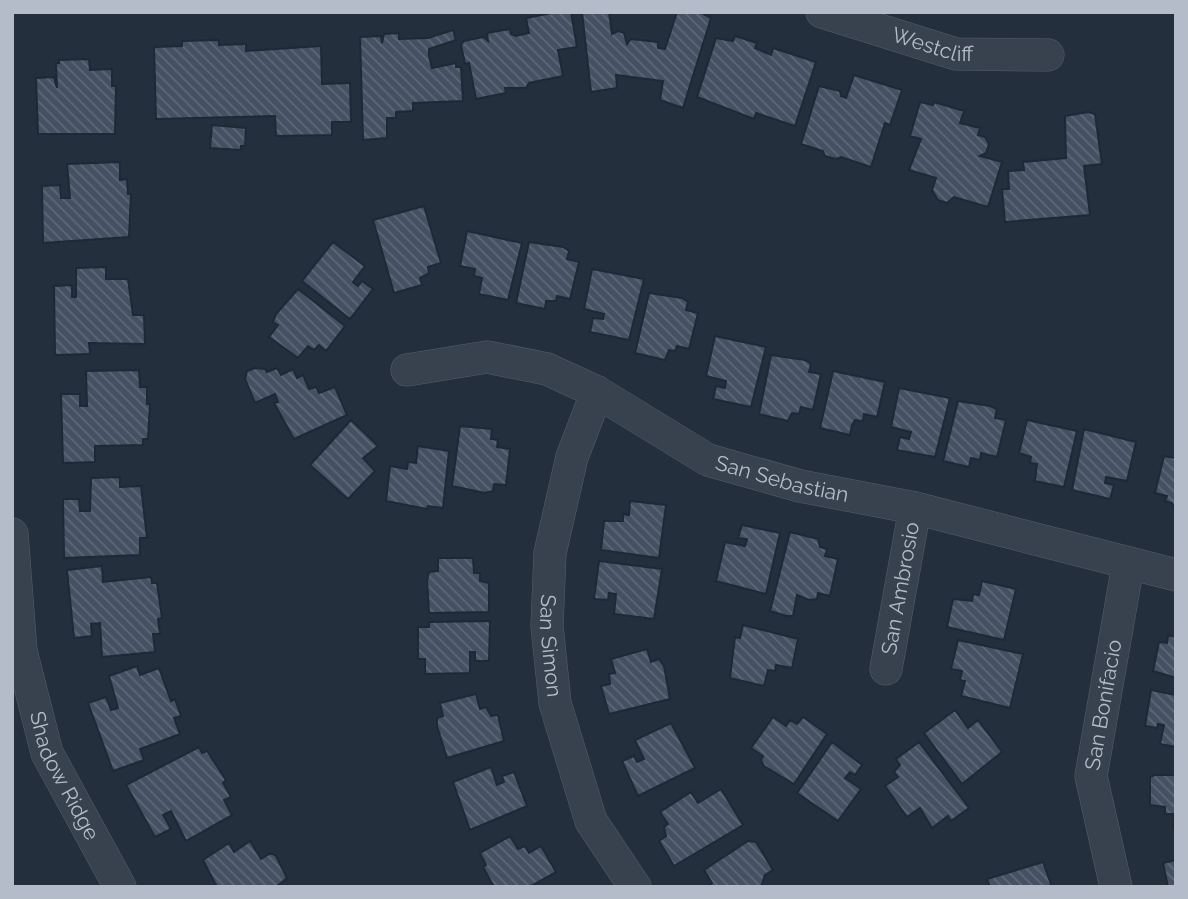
<svg xmlns="http://www.w3.org/2000/svg" width="1188" height="899" font-family="Raleway,sans-serif">
<style>
.building{fill:url(#building-back-hatch);stroke:#1f2835;stroke-width:2}
.lines{fill:none;stroke-linecap:round;stroke-linejoin:round}
.street-casing{stroke:#565f6c;stroke-width:33}
.street{stroke:#38414e;stroke-width:32}
.labels{text-anchor:middle;stroke-width:5;stroke-linejoin:round;paint-order:stroke}
.street-label{font-size:21px;fill:#b4bcc9;stroke:#1d2633}
</style>
<defs>
<pattern id="building-back-hatch" width="6" height="6" patternUnits="userSpaceOnUse" patternTransform="scale(1.75)"><rect width="6" height="6" fill="#455162"/><path d="M-1 5l2 2M0 0l6 6M5-1l2 2" fill="none" stroke="#5d6877"/></pattern>
</defs>
<rect width="100%" height="100%" fill="#242f3e"/>
<path class="building" d="M557,12H571L577,47L558,50L563,76L529,83L526,88H505L506,93L476,99L469,63L465,64L461,45L464,41L483,37L488,41L487,33L510,29L511,34L516,36L529,33L526,18Z
M582,12H609L612,34L618,31L624,33L627,44L631,39L658,42V48L665,49L677,12H700L711,18L683,108L660,100L663,81L616,75L617,88L591,92Z
M453,30L456,40L429,49V56L432,68L456,63V67H461L463,101L413,103V111L396,112V118H387V138L363,140L360,37L381,36L382,43L384,34L399,33V39L428,38Z
M735,36L757,43L755,48L771,55L773,48L816,62L795,126L756,113L754,119L697,97L716,38L733,41Z
M219,40V45L246,44V51L321,46L322,84L350,83L351,122H332V135L276,136L275,116L156,119L154,47L182,46V41Z
M89,59L90,70L112,69V86H116L115,134H38L36,78L54,77L57,88L56,63H59V60Z
M854,75L902,90L890,125L885,123L871,167L841,157L836,159L825,156L823,151L801,144L819,86L840,91L841,96L846,98Z
M920,102L933,105L934,102L964,111L960,123L980,128L978,135L985,137L989,144L986,153L980,156L1002,162L988,207L954,197L947,203L938,200L932,190L936,178L909,170L921,139L910,136Z
M1088,112L1095,114L1102,164L1084,166L1090,215L1005,222L1002,189H1009L1008,171L1024,170L1023,162L1066,158L1065,116Z
M212,125L246,128L245,146H241V150L210,148Z
M120,162V180L127,179L128,194H131L129,237L43,243L42,186L60,185L61,198H70L67,164Z
M424,206L441,263L428,267L429,273L420,278L422,285L394,293L373,220Z
M467,231L522,243L508,300L479,294L482,278L474,276L475,269L460,266Z
M333,242L365,266L353,282L358,286L362,281L373,289L350,319L302,281Z
M529,242L563,247L569,251L567,259L579,262L570,299L557,296L556,301H546L545,309L516,303Z
M106,267V279H128L133,315H144L145,344L89,343L90,354L55,355L54,286L72,285V297H76V268Z
M592,269L644,279L629,340L590,332L593,318L603,319L604,314L584,309Z
M298,289L345,326L326,351L319,345L314,350L308,346L298,358L269,337L278,325L273,322L276,314Z
M649,293L682,298L688,302L686,310L698,313L689,349L677,346L675,351L669,350L665,360L635,353Z
M715,336L766,347L751,407L713,399L716,386L725,388L726,381L706,376Z
M771,355L805,360L811,364L809,372L821,374L813,410L801,407L799,414L792,413L788,421L759,414Z
M255,368L265,369L267,372L277,368L281,375L293,369L297,378L303,375L309,389L316,387L319,393L335,387L347,415L294,439L274,403L278,402L275,394L255,403L245,379L247,371Z
M139,370L140,387H147V404H150L148,439H143V445L95,446V462L63,463L61,394H80V406H87L86,371Z
M833,371L885,382L877,417L864,414L863,421L855,420L852,425L850,435L820,428Z
M899,388L950,398L935,457L897,450L900,437L909,439L911,432L891,427Z
M958,401L990,406L997,409L995,418L1006,420L997,457L981,453L980,460L971,458L969,467L943,461Z
M351,420L378,446L363,458L375,471L348,499L310,465Z
M1027,420L1077,431L1064,487L1035,481L1037,464L1030,463L1031,457L1019,453Z
M460,426L492,429L491,439L498,440L497,447L510,449L506,485L494,484L493,491L485,493L452,486Z
M1084,429L1136,442L1127,481L1106,477L1105,483L1114,485L1110,499L1072,490Z
M418,446L449,451L443,508L428,506L427,509L386,501L390,466L407,469L408,462L416,463Z
M1164,456L1175,458L1176,456V513L1172,503L1165,501L1167,496L1155,493Z
M120,477V487L141,486L147,538H140V555L64,558L63,499H79L80,511H90L91,478Z
M630,501L666,505L659,558L601,550L604,521H623V514L629,515Z
M742,525L780,533L766,594L716,581L725,542L745,546L747,539L738,538Z
M790,532L818,539L820,547L827,549L825,556L838,559L830,596L818,593L817,599L809,600L797,595L793,616H787L770,611Z
M438,558H473L474,573H480V581L489,583V612L429,613L427,580L429,572L438,571Z
M599,561L662,569L654,619L614,614L616,594L609,593L608,600L594,599Z
M102,566L103,582L151,577L152,583H157L162,618L158,619L160,634H153L155,652L102,657L100,623L91,624L92,636L74,638L67,570Z
M982,581L1016,589L1004,640L947,627L953,599L972,601L973,594L979,595Z
M490,621L489,661H475V652H470V673L425,674V659H418V627H429V622Z
M743,625L798,639L792,668L776,665L775,671L768,670L764,686L730,678L735,637L740,638Z
M1176,632V678L1153,671L1159,642L1167,643L1168,635L1175,637Z
M958,640L1023,654L1010,708L961,696L965,681L960,680L962,671L951,669Z
M647,649L651,662L659,659L664,666L670,699L609,714L601,686L610,684L609,674L615,673L611,659Z
M137,666L140,675L159,668L171,701L175,699L181,716L174,718L180,734L140,749L144,760L113,771L88,703L106,697L111,710L118,708L109,676Z
M1151,690L1176,695V747L1160,744L1164,725L1158,724L1157,728L1145,726Z
M476,694L480,709L486,707L491,716L498,715L504,741L447,758L437,726V718L443,716L440,703Z
M955,710L968,728L978,720L1002,752L962,784L924,733Z
M773,717L786,726L790,720L797,724L803,717L827,734L794,784L764,766L761,760L763,756L751,748Z
M671,723L695,768L638,796L622,761L634,756L637,762L644,759L635,740Z
M832,742L862,765L855,775L850,772L845,778L861,789L838,821L797,793Z
M919,742L969,808L951,821L948,816L932,828L920,808L907,817L885,786L898,777L894,772L900,765L896,759Z
M199,747L202,753L207,751L226,780L223,783L231,797L224,800L232,815L186,841L171,811L163,815L171,829L155,837L126,785Z
M491,767L497,785L504,782L502,776L514,772L527,806L470,830L453,782Z
M1155,775H1176V829H1173V814H1165V807L1150,805V777Z
M721,789L743,825L674,866L659,841L666,836L664,827L668,824L660,812L691,792L698,803Z
M510,836L518,849L525,846L529,853L541,846L556,872L529,887H494L483,867L486,865L480,853Z
M250,841L261,859L271,853L276,856L287,878L276,887H217L203,860L229,843L234,852Z
M748,841L756,842L773,870L765,875L761,887H708L712,883L704,870Z
M1176,860V887H1168L1163,863Z
M1043,862L1052,887H990L987,879Z"/>
<g class="lines">
<g class="street-casing">
<g id="street">
<path id="s1" d="M822,12L956,54L1048,55"/>
<path id="s2" d="M407,370L487,357L547,369L597,392L708,460L800,486L915,508L1176,575"/>
<path id="s3" d="M597,392L572,457L550,553L547,626L555,703L591,821L635,887"/>
<path id="s4" d="M12,534L21,651L47,753L120,887"/>
<path id="s5" d="M886,669L915,508"/>
<path id="s6" d="M1116,887L1091,776L1128,565"/>
</g>
</g>
<use href="#street" class="street"/>
</g>
<g class="labels">
<g class="street-label">
<text dy="7" stroke="none"><textPath href="#s1" startOffset="116">Westcliff</textPath></text>
<text dy="7" stroke="none"><textPath href="#s2" startOffset="404">San Sebastian</textPath></text>
<text dy="7" stroke="none"><textPath href="#s5" startOffset="82">San Ambrosio</textPath></text>
<text dy="7" stroke="none"><textPath href="#s3" startOffset="261">San Simon</textPath></text>
<text dy="7" stroke="none"><textPath href="#s6" startOffset="186">San Bonifacio</textPath></text>
<text dy="7" stroke="none"><textPath href="#s4" startOffset="250">Shadow Ridge</textPath></text>
</g>
</g>
<rect width="1188" height="899" fill="none" stroke="#b4bcc9" stroke-width="28"/>
</svg>
